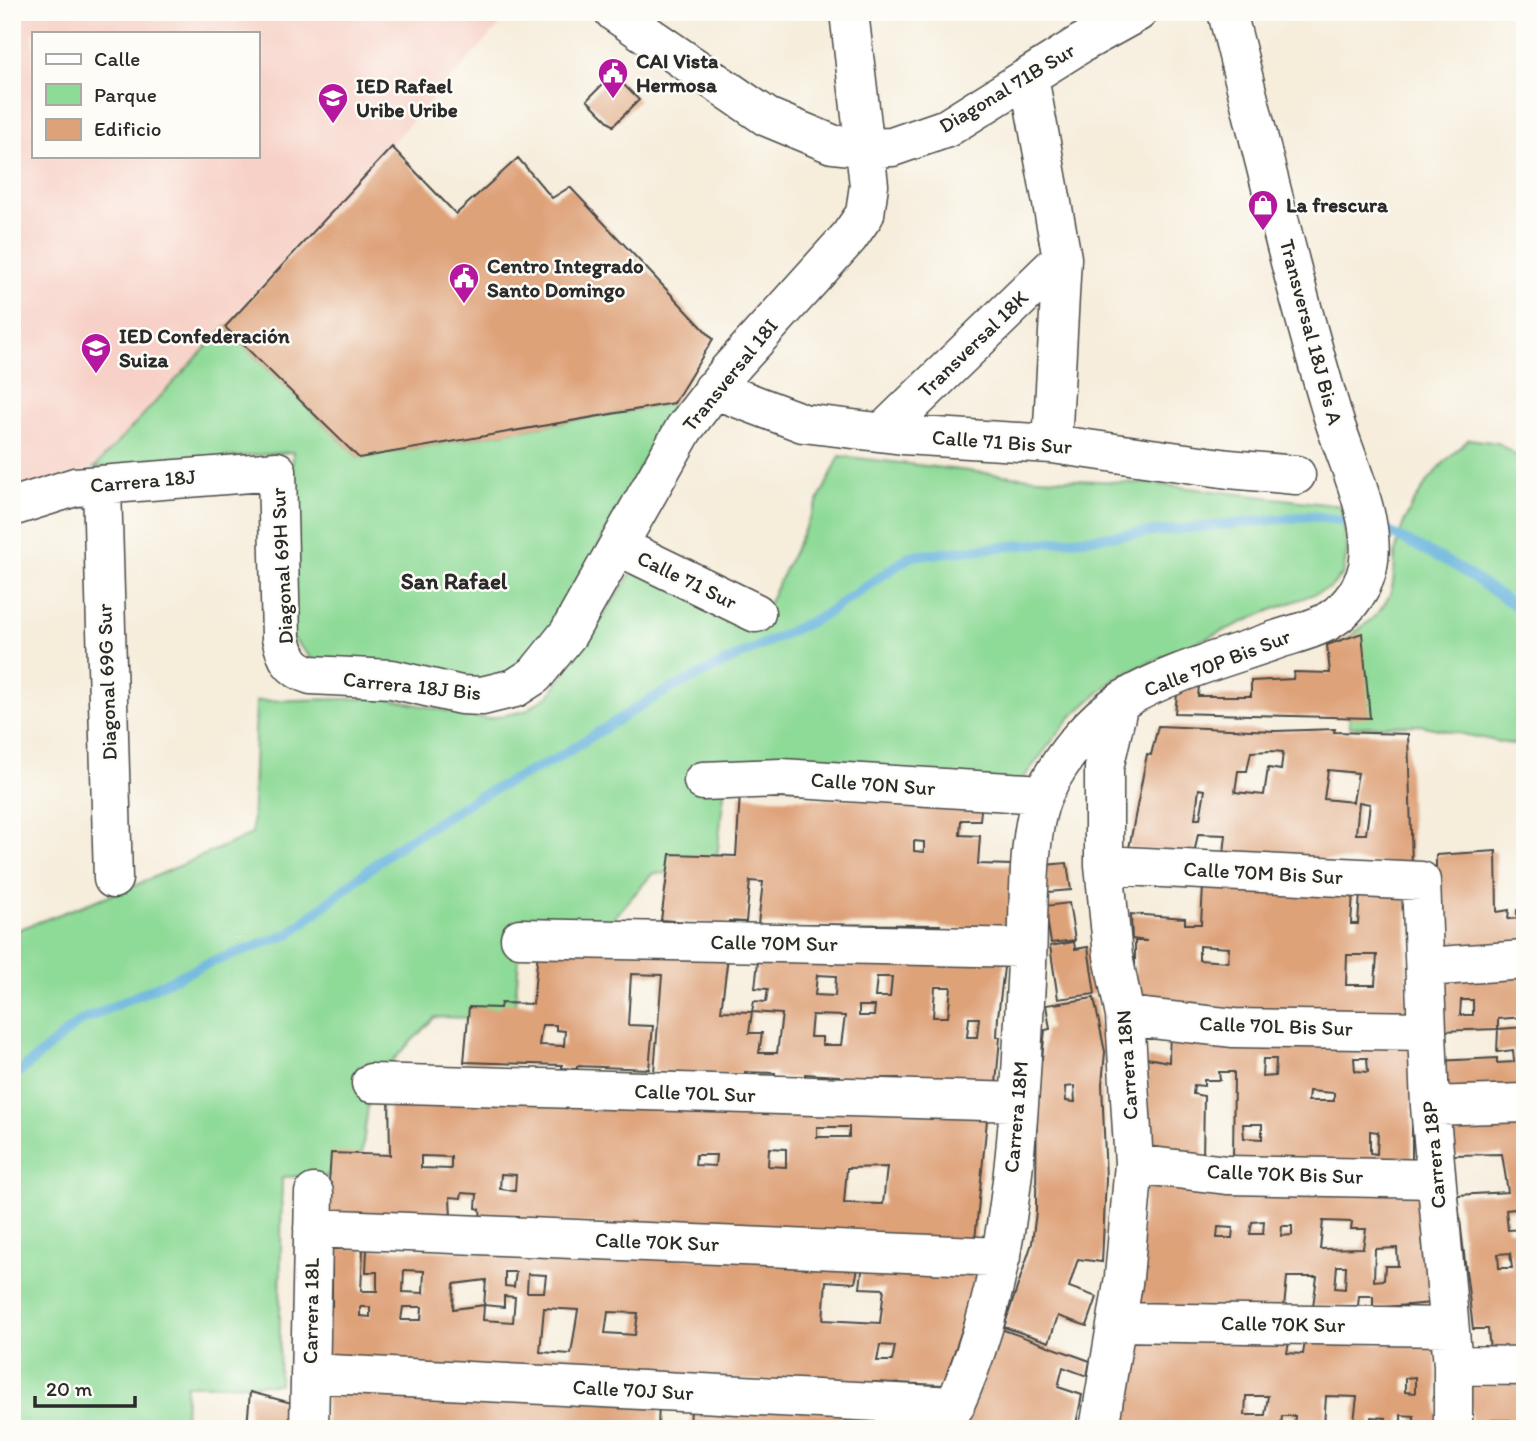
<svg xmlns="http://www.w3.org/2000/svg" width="1537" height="1441" font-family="Itim,sans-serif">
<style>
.built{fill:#f7d1c7;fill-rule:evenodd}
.green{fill:#8eda97;stroke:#5c8261;stroke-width:2}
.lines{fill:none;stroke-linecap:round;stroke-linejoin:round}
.stream{stroke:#62b1dc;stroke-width:10}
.building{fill:#dea279;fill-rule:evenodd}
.minor-casing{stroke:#494845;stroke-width:41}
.minor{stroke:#fff;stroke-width:38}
.labels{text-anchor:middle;stroke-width:5;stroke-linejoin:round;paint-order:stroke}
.poi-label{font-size:21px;font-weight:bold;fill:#2b2b2b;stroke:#fdfcf7;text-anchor:start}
.street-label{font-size:21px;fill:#2b2b2b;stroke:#fdfcf7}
.neighbourhood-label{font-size:23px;font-weight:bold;fill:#2b2b2b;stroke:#fdfcf7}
</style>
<rect width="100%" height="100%" fill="#fdfcf7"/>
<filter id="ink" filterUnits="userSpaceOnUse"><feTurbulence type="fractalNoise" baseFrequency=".0143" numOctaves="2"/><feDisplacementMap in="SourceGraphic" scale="14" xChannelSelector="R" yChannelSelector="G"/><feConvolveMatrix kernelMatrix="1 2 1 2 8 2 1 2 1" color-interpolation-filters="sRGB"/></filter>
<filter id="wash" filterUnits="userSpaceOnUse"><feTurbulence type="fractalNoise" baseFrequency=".00686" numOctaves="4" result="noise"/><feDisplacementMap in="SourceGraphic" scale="28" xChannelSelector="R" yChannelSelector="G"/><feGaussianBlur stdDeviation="1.57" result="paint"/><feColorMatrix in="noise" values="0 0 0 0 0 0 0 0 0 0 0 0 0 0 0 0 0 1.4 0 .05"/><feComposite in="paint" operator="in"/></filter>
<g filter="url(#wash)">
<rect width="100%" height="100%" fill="#f6eddb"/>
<path class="built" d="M12,12H512L94,468L12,493ZM33,33H257V156H33Z"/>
<path class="green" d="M225,327L359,458L674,403L552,634L534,658L489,683L321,669L286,631L293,452L94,468Z
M1469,439L1498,443L1525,462V747L1419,725L1350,727L1341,643C1358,630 1382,615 1390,594C1396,580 1393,565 1396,550C1404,504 1435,468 1469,439Z
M840,456L1020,477L1154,484L1342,506L1347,551L1343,574L1330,588L1269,611L1118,676L1070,718L1021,781L727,765L715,875L653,873L597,937L521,933L514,1019L435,1017L371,1083L359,1175L282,1177L279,1384L186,1385L185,1429H12V932L129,888L252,834L256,701L384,698L486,719L525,711L550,694L635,568L758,625Z"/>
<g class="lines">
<path class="stream" d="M1377,526L1454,565L1525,612
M12,1078L79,1022L206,964L289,934L394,849L474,799L554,760L658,695L824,615L911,556L1311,516L1359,523"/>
</g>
<g id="blocks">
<path class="building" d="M613,74L639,100L613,126L587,100Z
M392,147L456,214L518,158L552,198L570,187L713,339L674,403L359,458L225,327Z
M1362,633L1370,718L1175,713L1177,695L1184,689L1199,686L1198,696H1251V681L1293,679L1294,672L1330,673L1327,645Z
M1158,726L1275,731L1335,729L1334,732L1408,734L1412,865L1224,853L1226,835L1198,834L1194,854L1129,848L1147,754L1151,755ZM1271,751L1283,752L1281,770L1268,768L1264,795L1235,792L1238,771H1247L1251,752ZM1328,770L1358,773L1353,802L1324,799ZM1199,789L1205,790L1200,819H1195ZM1359,802L1370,804L1366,834H1356Z
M740,794L770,798L982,801L980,820H961L960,835L980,836L978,864L1012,865L1009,930L940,928V925L758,924L763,882L750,881L746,922L729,921L728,925L661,920L670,854L736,856ZM914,841L924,842V852L914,851Z
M1496,851L1497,912L1509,910L1508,919L1517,918V910H1525V941L1436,949V855Z
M1067,863L1071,890L1048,892L1045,865Z
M1203,886L1353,892L1351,924H1358L1360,892L1407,894V1020L1313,1016L1135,1001V941H1147L1132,939L1131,914L1185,918V924H1201ZM1199,946L1229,948L1228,962L1199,960ZM1347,955H1377L1375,985H1346Z
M1069,903L1075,940L1051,943L1045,906Z
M539,941L729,949L721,1011L752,1012L749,1033H762L759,1053H777L782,1014L752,1012L754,1001L766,1002L768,989L755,988L759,953L1006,951L998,1017L997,1037H1000L996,1084L899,1081V1078L839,1079V1076L805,1074V1078L775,1077V1073L745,1072V1075L654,1072L662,975L631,974L628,1025L653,1026L649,1069L577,1066V1069L562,1068V1065L464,1062L469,1007L500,1008L501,1003L533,1004ZM817,975L836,976L835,996L815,995ZM877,977H892L890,997H875ZM935,987H951L948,1017H933ZM859,1006H875L874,1016H859ZM812,1015L845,1016L841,1045H822V1037H810ZM969,1018H979L977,1037H967ZM542,1025H556V1030L565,1031L564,1046L539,1045Z
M1074,942L1075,949L1088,947L1095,994L1058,999L1050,946Z
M1439,971L1525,973V1017L1498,1019V1029L1438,1031ZM1461,1000H1473V1015H1460Z
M1094,998L1105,1052L1102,1084L1106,1179L1102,1262L1078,1259L1069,1287L1097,1297L1087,1326L1058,1316L1049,1342L1004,1327L1032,1243L1036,1212L1037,1060L1042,1059L1045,1030L1050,1029L1046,1005ZM1074,1086L1075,1102L1066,1101L1065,1087Z
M1525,1027V1090L1437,1091V1061L1497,1058V1063L1514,1062L1513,1050L1497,1052L1498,1029Z
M1170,1032L1412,1039V1163L1233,1160L1234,1072H1219L1220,1080H1204V1086L1194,1085L1193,1094L1204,1096L1203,1158L1149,1151L1147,1058L1169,1062ZM1354,1058H1367L1368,1072L1355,1071ZM1263,1059H1276L1275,1076L1262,1077ZM1309,1091L1334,1093V1101H1308ZM1243,1124H1262V1139L1244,1138ZM1370,1131L1378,1132L1377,1154L1370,1153Z
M389,1093L988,1110L975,1240L481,1219L480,1209L476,1208L477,1194L462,1193L461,1198L450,1197L451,1218L327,1213L331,1153L390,1155ZM817,1127H849V1137H817ZM769,1148L786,1149V1167L768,1166ZM696,1155H716L715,1166L695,1165ZM421,1156L451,1157V1169L421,1168ZM887,1167L883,1204L844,1203L847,1168ZM501,1174L516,1175L515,1191L500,1189Z
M1525,1120V1208L1506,1210L1508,1230L1525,1229V1350L1490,1351L1488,1329H1473L1457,1195L1508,1192L1502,1154L1453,1155L1449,1123ZM1510,1253L1512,1268H1499L1498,1254Z
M1147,1181L1420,1193L1423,1248L1432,1303L1373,1308V1296H1359L1358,1306H1313L1317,1277H1287L1284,1308L1193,1311L1133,1302ZM1264,1221L1263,1234H1250L1252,1222ZM1323,1221L1352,1222L1351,1229H1366L1363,1248L1320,1249ZM1282,1226H1292V1235L1281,1236ZM1218,1227L1233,1228L1232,1238H1217ZM1397,1248L1398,1266H1385L1384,1280L1374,1281L1375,1249ZM1337,1266H1346L1345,1289L1335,1288Z
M332,1248L363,1249L361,1291H377V1272H366L367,1249L859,1263L855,1283L826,1281L823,1320L880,1323L884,1289L860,1288L863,1263L982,1272L943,1385L873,1382V1385L324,1364L330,1306H332ZM404,1270L424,1271L423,1293L403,1292ZM505,1272H516L514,1287L505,1286ZM528,1274L546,1275L544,1292H527ZM486,1280L484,1305L453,1309L454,1284ZM504,1296L515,1297L513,1322L483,1320L484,1305L504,1307ZM360,1307H370V1317L360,1316ZM403,1307H422L421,1320H401ZM544,1308L578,1310L571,1354L540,1352ZM608,1312L638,1313L635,1335L605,1333ZM880,1345L895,1346L892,1361H877Z
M1001,1329L1090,1361L1087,1376L1063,1367L1058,1387L1082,1395L1075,1429H962Z
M1127,1331L1289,1342L1287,1353L1303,1354L1305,1342L1435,1344L1438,1429H1414V1416L1401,1415V1429H1384L1386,1418L1371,1417L1370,1429H1353L1357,1397L1326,1396L1324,1426L1334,1429H1114ZM1415,1377V1393L1405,1392V1378ZM1246,1396H1268L1265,1415H1245ZM1282,1416H1295L1294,1426H1281Z
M1469,1379L1525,1380V1429H1509L1510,1420H1492V1429H1472Z
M326,1390L659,1401L658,1429H513V1426H507L508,1429H326Z
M250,1392L303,1406L301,1429L247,1427Z
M691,1407L920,1415V1427L690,1429Z"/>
</g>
</g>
<g filter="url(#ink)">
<use href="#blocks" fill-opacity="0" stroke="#494845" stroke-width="2"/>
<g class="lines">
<g class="minor-casing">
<path id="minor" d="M614,12L767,117L832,144L866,148L892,147L947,128L1082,43L1138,12
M1029,77L1062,258L1052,444
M713,389L803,423L903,435L1052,444L1229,469L1296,475
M885,430L1062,258
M102,486L113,879
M12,507L75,487L277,471L281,638C286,658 290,669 311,675L392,679L461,695L482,696L515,688L535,675L568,634L684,429L729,370L849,237L865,214L869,185L849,12
M618,546L756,613
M703,781L781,778L1043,794
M1104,865L1421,881L1430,1106L1453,1365V1429
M520,938L1027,948
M1425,967L1525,960
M1125,1016L1234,1028L1427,1031
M371,1083L1019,1102
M1430,1106L1525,1103
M1134,1164L1227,1175L1436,1179
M313,1228L1001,1257
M1118,1322L1449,1327
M1453,1365L1525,1366
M310,1373L955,1406
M309,1429L314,1193
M943,1429C1017,1287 1018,1120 1027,964C1029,920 1026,831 1044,793C1060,758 1091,720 1123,700C1170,672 1225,658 1276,640C1293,634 1314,630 1330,620C1350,608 1367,583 1369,560C1375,515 1343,454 1331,410C1292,279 1261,145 1227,12
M1099,1429L1124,1277L1134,1164L1125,1016L1113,956L1104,865V768L1119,703"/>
</g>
<use href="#minor" class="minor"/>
</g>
</g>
<defs>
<g id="civic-pin" transform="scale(1.575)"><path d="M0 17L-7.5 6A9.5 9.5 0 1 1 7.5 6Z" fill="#b5179e" stroke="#fdfcf7"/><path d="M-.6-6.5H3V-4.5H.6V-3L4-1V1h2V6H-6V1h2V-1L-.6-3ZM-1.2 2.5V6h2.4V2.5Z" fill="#fff"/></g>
<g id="school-pin" transform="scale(1.575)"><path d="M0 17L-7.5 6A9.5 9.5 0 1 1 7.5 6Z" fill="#b5179e" stroke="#fdfcf7"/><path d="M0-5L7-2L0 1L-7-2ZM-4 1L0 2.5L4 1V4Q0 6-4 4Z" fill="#fff"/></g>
<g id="shop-pin" transform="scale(1.575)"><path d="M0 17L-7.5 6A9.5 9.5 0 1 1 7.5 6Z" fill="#b5179e" stroke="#fdfcf7"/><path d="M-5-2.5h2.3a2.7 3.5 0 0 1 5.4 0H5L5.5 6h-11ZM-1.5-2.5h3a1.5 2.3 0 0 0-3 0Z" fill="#fff"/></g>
</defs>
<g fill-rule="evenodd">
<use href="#civic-pin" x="613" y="73"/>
<use href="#school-pin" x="333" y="98"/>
<use href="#shop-pin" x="1263" y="205"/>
<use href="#civic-pin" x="464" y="278"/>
<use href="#school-pin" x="96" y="348"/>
</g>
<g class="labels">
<g class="poi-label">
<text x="636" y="68">CAI Vista<tspan x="636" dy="24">Hermosa</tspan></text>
<text x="356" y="93">IED Rafael<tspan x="356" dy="24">Uribe Uribe</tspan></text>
<text x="1286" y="212">La frescura</text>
<text x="487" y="273">Centro Integrado<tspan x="487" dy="24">Santo Domingo</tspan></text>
<text x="119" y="343">IED Confederación<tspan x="119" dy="24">Suiza</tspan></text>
</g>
<g class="street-label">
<text transform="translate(1007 88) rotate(-31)" y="7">Diagonal 71B Sur</text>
<text transform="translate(1311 332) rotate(75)" y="7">Transversal 18J Bis A</text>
<text transform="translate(973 344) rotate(-44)" y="7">Transversal 18K</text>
<text transform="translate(730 375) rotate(-51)" y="7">Transversal 18I</text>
<text transform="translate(1002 442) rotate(4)" y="7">Calle 71 Bis Sur</text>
<text transform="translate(143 481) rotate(-5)" y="7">Carrera 18J</text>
<text transform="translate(282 566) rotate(-93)" y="7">Diagonal 69H Sur</text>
<text transform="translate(687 580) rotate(26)" y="7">Calle 71 Sur</text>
<text transform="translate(1217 663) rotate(-21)" y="7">Calle 70P Bis Sur</text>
<text transform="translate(107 682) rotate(-92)" y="7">Diagonal 69G Sur</text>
<text transform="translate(412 686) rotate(6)" y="7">Carrera 18J Bis</text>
<text transform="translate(873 784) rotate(4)" y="7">Calle 70N Sur</text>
<text transform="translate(1263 873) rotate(3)" y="7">Calle 70M Bis Sur</text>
<text transform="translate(774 943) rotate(1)" y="7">Calle 70M Sur</text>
<text transform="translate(1276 1026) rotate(2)" y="7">Calle 70L Bis Sur</text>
<text transform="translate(1127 1065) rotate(-94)" y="7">Carrera 18N</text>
<text transform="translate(695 1093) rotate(2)" y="7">Calle 70L Sur</text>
<text transform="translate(1016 1117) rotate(-85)" y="7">Carrera 18M</text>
<text transform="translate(1434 1155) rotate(-95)" y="7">Carrera 18P</text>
<text transform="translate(1285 1174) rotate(2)" y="7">Calle 70K Bis Sur</text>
<text transform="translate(657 1242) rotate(2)" y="7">Calle 70K Sur</text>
<text transform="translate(311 1311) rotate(-89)" y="7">Carrera 18L</text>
<text transform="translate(1283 1324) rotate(1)" y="7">Calle 70K Sur</text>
<text transform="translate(633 1390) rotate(3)" y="7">Calle 70J Sur</text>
</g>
<g class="neighbourhood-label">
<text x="454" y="589">San Rafael</text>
</g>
</g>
<rect width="1537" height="1441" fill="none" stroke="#fdfcf7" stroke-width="42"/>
<rect x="32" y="32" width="228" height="126" fill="#fdfcf7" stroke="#a9a8a5" stroke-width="2"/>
<rect x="46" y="54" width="35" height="10" fill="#ffffff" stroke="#a9a8a5" stroke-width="2"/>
<text x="94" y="66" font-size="21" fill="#2b2b2b">Calle</text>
<rect x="46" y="84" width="35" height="21" fill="#8eda97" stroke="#a9a8a5" stroke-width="2"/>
<text x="94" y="102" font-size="21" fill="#2b2b2b">Parque</text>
<rect x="46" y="119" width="35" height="21" fill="#dea279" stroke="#a9a8a5" stroke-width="2"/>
<text x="94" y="136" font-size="21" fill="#2b2b2b">Edificio</text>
<path d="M35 1396v10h100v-10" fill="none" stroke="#2b2b2b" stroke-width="3.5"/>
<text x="46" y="1396" font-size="21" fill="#2b2b2b" stroke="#fdfcf7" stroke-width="5" paint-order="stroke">20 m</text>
</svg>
